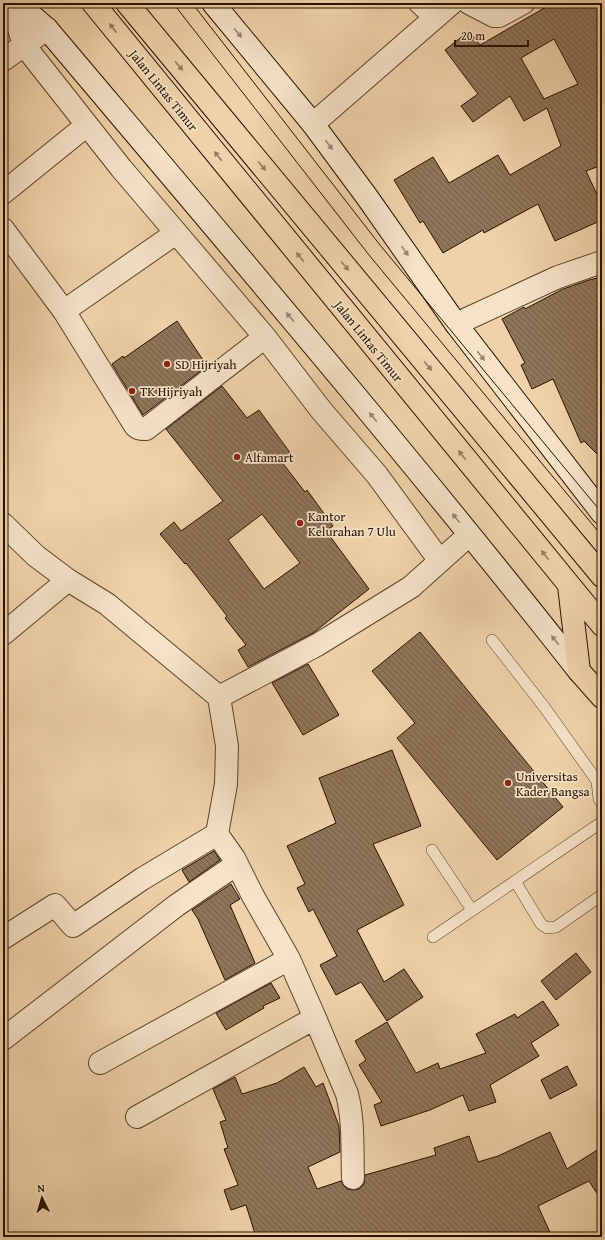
<svg xmlns="http://www.w3.org/2000/svg" width="605" height="1240" font-family="'Gentium Book Plus',serif">
<style>
.building{fill:url(#building-back-hatch);stroke:#281101;fill-rule:evenodd}
.lines{fill:none;stroke-linecap:round;stroke-linejoin:round}
.lane-casing{stroke:#5a412b;stroke-width:12}
.street-casing{stroke:#5a412b;stroke-width:24}
.secondary-casing{stroke:#281101;stroke-width:24}
.highway-casing{stroke:#281101;stroke-width:24}
.lane{stroke:#f5e2c7;stroke-width:11}
.street{stroke:#f5e2c7;stroke-width:22}
.secondary{stroke:#f5e2c7;stroke-width:22}
.highway{stroke:#efd2a9;stroke-width:22}
.tram{stroke:#281101;stroke-width:1}
.oneway{fill:#957b5d}
.oneway2{fill:#99846e}
.poi-dot{fill:#8f2418;stroke:#f5e2c7;stroke-width:1.5}
.labels{text-anchor:middle;stroke-width:3.5;stroke-linejoin:round;paint-order:stroke}
.street-label{font-size:13px;fill:#281101;stroke:#f5e2c7}
.poi-label{font-size:13px;fill:#281101;stroke:#f5e2c7;text-anchor:start}
</style>
<defs>
<pattern id="building-back-hatch" width="6" height="6" patternUnits="userSpaceOnUse"><rect width="6" height="6" fill="#8f7558"/><path d="M-1 5l2 2M0 0l6 6M5-1l2 2" fill="none" stroke="#755f46"/></pattern>
</defs>
<rect width="100%" height="100%" fill="#efd2a9"/>
<filter id="stains"><feTurbulence type="fractalNoise" baseFrequency=".005" numOctaves="4"/><feColorMatrix values="0 0 0 0 .2 0 0 0 0 .09 0 0 0 0 .02 0 0 0 .5 -.17"/></filter>
<radialGradient id="worn" r=".72"><stop offset=".6" stop-color="#630" stop-opacity="0"/><stop offset="1" stop-color="#630" stop-opacity=".3"/></radialGradient>
<path class="building" d="M553,3H602V165L586,171L602,205V220L555,241L538,204L484,233L483,230L443,253L423,221L420,223L394,180L433,157L449,183L498,155L510,175L561,146L547,108L524,121L510,96L473,122L461,106L478,94L445,50L469,31L480,45ZM554,39L578,84L544,99L521,58Z
M602,277V459L584,441L581,443L553,379L532,389L521,365L525,363L502,319L524,307L525,309L563,289L589,280Z
M177,321L207,366L143,415L112,364L123,356L124,358Z
M222,386L247,418L259,410L291,454L281,461L305,492L307,490L333,526L326,531L369,589L313,633L248,667L238,650L246,645L225,618L227,616L186,563L185,564L160,534L174,522L181,531L223,501L166,429ZM262,514L300,563L264,589L228,540Z
M420,632L563,807L497,860L397,738L415,723L372,671Z
M308,664L339,715L303,735L272,683Z
M392,750L421,826L373,844L404,905L357,930L384,982L404,969L423,997L387,1021L361,982L336,995L320,965L337,956L313,909L309,912L297,888L305,884L287,846L336,823L319,778Z
M214,851L220,860L189,882L182,870Z
M231,884L240,899L230,905L255,963L225,980L198,919L192,910Z
M576,953L591,972L556,1000L541,981Z
M271,983L280,998L263,1006L264,1008L226,1030L216,1013Z
M543,1001L559,1025L531,1043L539,1056L490,1085L496,1102L469,1111L463,1095L430,1110L381,1126L374,1105L382,1102L359,1065L366,1060L355,1041L387,1022L416,1073L438,1063L440,1069L486,1053L476,1034L515,1014L517,1018Z
M567,1066L577,1085L550,1099L541,1080Z
M304,1067L316,1087L323,1083L339,1126L340,1152L308,1167L317,1189L341,1181L343,1185L347,1189L354,1190L359,1189L364,1184L365,1175L436,1155L434,1148L469,1136L478,1162L498,1156L550,1132L567,1169L602,1147V1201L589,1181L538,1206L552,1237H256L246,1205L231,1210L224,1190L238,1185L224,1149L228,1148L220,1122L226,1120L213,1089L235,1077L242,1094L277,1083Z"/>
<g class="lines">
<g class="lane-casing">
<path id="lane" d="M492,640L545,708L597,781L599,799L602,804
M432,850L472,910
M515,881L541,924L547,928L556,927L602,895
M433,937L602,822"/>
</g>
<g class="street-casing">
<path id="street" d="M12,3L16,19L24,45L121,168L265,337L321,410L377,475L440,561
M420,3L435,17
M469,3L494,16H499L523,3
M3,60L47,29
M313,124L452,3
M3,193L87,125
M3,229L64,311L176,233
M64,311L134,424C137,429 140,429 146,429L265,337
M456,324L558,277L602,262
M3,524L36,556L68,580L107,604L219,697L227,746L226,784L217,834L142,879L73,926L55,905L3,938
M3,634L68,580
M219,697L317,645L411,587L469,535
M315,1018L347,1094C354,1121 352,1150 353,1178
M3,1039L177,905L237,864
M100,1063L289,959
M137,1117L315,1018L289,959L253,896L234,858L217,834"/>
</g>
<g class="secondary-casing">
<path id="secondary" d="M17,3L47,29C226,241 407,453 579,671
M213,3L313,124L367,197L456,324L602,513"/>
</g>
<g class="highway-casing">
<path id="highway" d="M93,3L602,625
M127,3L602,576
M569,586L579,671L602,697"/>
</g>
<use href="#lane" class="lane"/>
<use href="#street" class="street"/>
<use href="#secondary" class="secondary"/>
<use href="#highway" class="highway"/>
<path class="tram" d="M173,3L369,255L602,536
M192,3L380,245L602,513"/>
</g>
<defs><path id="oneway-solid" d="M-6-.8H1V-3.2L6.5 0L1 3.2V.8H-6Z"/></defs>
<g class="oneway">
<use href="#oneway-solid" transform="translate(113 28) rotate(-129)"/>
<use href="#oneway-solid" transform="translate(179 66) rotate(50)"/>
<use href="#oneway-solid" transform="translate(218 156) rotate(-129)"/>
<use href="#oneway-solid" transform="translate(262 166) rotate(50)"/>
<use href="#oneway-solid" transform="translate(300 257) rotate(-129)"/>
<use href="#oneway-solid" transform="translate(345 266) rotate(50)"/>
<use href="#oneway-solid" transform="translate(428 366) rotate(50)"/>
<use href="#oneway-solid" transform="translate(462 455) rotate(-129)"/>
<use href="#oneway-solid" transform="translate(545 555) rotate(-129)"/>
</g>
<g class="oneway2">
<use href="#oneway-solid" transform="translate(238 33) rotate(50)"/>
<use href="#oneway-solid" transform="translate(329 145) rotate(54)"/>
<use href="#oneway-solid" transform="translate(405 251) rotate(55)"/>
<use href="#oneway-solid" transform="translate(290 317) rotate(-130)"/>
<use href="#oneway-solid" transform="translate(481 356) rotate(52)"/>
<use href="#oneway-solid" transform="translate(373 417) rotate(-129)"/>
<use href="#oneway-solid" transform="translate(456 518) rotate(-128)"/>
<use href="#oneway-solid" transform="translate(555 640) rotate(-128)"/>
</g>
<g class="poi-dot">
<circle cx="167" cy="364" r="4"/>
<circle cx="132" cy="391" r="4"/>
<circle cx="237" cy="457" r="4"/>
<circle cx="300" cy="523" r="4"/>
<circle cx="508" cy="783" r="4"/>
</g>
<g class="labels">
<g class="street-label">
<text transform="translate(164 90) rotate(51)" y="5">Jalan Lintas Timur</text>
<text transform="translate(369 341) rotate(51)" y="5">Jalan Lintas Timur</text>
</g>
<g class="poi-label">
<text x="175" y="369">SD Hijriyah</text>
<text x="140" y="396">TK Hijriyah</text>
<text x="245" y="462">Alfamart</text>
<text x="308" y="521">Kantor<tspan x="308" dy="15">Kelurahan 7 Ulu</tspan></text>
<text x="516" y="781">Universitas<tspan x="516" dy="15">Kader Bangsa</tspan></text>
</g>
</g>
<rect width="605" height="1240" fill="none" stroke="#efd2a9" stroke-width="16"/>
<rect x="4" y="4" width="597" height="1232" fill="none" stroke="#281101" stroke-width="2"/>
<rect x="8" y="8" width="589" height="1224" fill="none" stroke="#281101"/>
<g transform="translate(42 1198) rotate(355)" stroke="#f5e2c7" stroke-width="3" paint-order="stroke">
<path d="M0-3L7 15L0 10L-7 15Z" fill="#281101"/>
<text y="-6" font-size="11" font-weight="bold" text-anchor="middle" fill="#281101">N</text>
</g>
<path d="M455 40v6h73v-6" fill="none" stroke="#281101" stroke-width="2"/>
<text x="461" y="40" font-size="12" fill="#281101" stroke="#f5e2c7" stroke-width="3" paint-order="stroke">20 m</text>
<rect width="100%" height="100%" filter="url(#stains)"/>
<rect width="100%" height="100%" fill="url(#worn)"/>
</svg>
